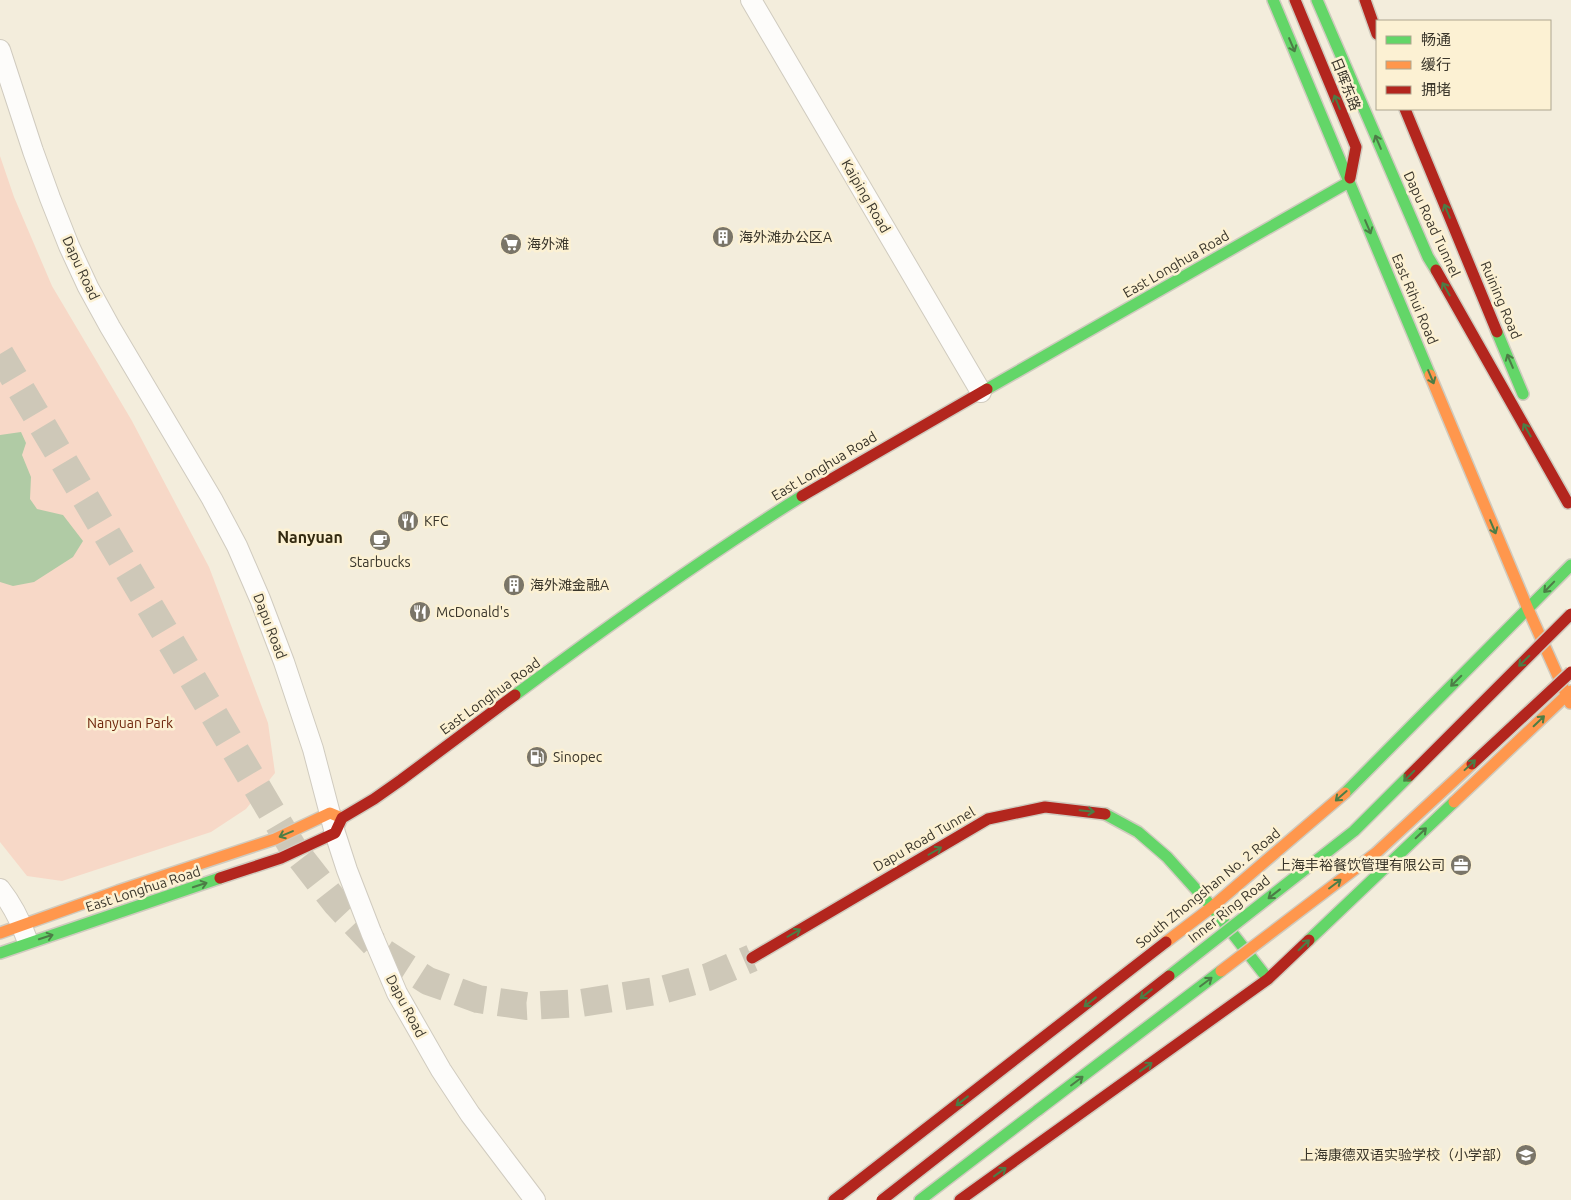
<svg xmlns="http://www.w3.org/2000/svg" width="1571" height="1200" font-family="Ubuntu,'Noto Sans SC',sans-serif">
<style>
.green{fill:#f7d8c7}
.water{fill:#b0cba5}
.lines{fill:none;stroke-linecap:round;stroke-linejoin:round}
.secondary-tunnel{stroke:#cec8b8;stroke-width:28;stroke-dasharray:28 14;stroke-linecap:butt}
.street-casing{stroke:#d0cbbf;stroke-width:22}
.fast-casing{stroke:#d0cbbf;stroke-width:14}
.slow-casing{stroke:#d0cbbf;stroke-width:14}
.jam-casing{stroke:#d0cbbf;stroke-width:14}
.street{stroke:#fdfcfa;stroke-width:20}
.fast{stroke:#63d668;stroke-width:11}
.slow{stroke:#ff974d;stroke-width:11}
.jam{stroke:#b3261e;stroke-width:11}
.fast-bridge-casing{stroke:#d0cbbf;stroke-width:14;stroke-linecap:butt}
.slow-bridge-casing{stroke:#d0cbbf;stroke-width:14;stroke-linecap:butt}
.jam-bridge-casing{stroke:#d0cbbf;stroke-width:14;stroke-linecap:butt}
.fast-bridge{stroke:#63d668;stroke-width:11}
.slow-bridge{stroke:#ff974d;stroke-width:11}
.jam-bridge{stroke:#b3261e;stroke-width:11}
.oneway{stroke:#4c7d46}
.labels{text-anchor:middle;stroke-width:5;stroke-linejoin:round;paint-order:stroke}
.street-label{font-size:14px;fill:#39352a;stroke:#fcf1d3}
.poi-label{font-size:14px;fill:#39352a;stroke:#fcf1d3;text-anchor:start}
.park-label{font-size:14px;fill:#6d250b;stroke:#fcf1d3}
.quarter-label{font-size:16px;font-weight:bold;fill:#332a11;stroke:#fcf1d3}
</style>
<rect width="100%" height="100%" fill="#f3eddc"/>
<path class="green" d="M0,156L14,197L52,286L132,421L209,567L268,723L275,773L246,809L211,832L62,881L27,876L0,842Z"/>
<path class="water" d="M21,432L26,443L22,455L31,477L30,499L37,509L63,515L83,541L73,557L34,582L13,586L0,582V435Z"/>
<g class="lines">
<path class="secondary-tunnel" d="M0,354L293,848L336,903L381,951L428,981L478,999L526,1006L581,1003L662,990L708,977L752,958"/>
<g class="street-casing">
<path id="street" d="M751,0L981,392
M0,50L33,151L50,198L69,246L88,287L110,327L212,499L237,546L260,599L284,662L313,749L335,833L347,870L371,932L397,993L441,1070L470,1114L535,1200
M0,889C11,903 20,920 26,937"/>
</g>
<g class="fast-casing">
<path id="fast" d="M1273,0L1430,375
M1317,0L1428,257L1436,270
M1497,332L1523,394
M987,389L1349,182
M515,695C609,625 703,558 802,496
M1345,793L1571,565
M1105,814L1138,832L1167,857L1212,907L1268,979
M1309,940L1454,802
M0,953L220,878
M920,1200L1038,1110"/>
</g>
<g class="slow-casing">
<path id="slow" d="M1430,375L1528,609L1570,703
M1454,802L1571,691
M0,933L118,891L275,839L330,813L342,818
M1166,942L1212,907L1345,793"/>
</g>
<g class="jam-casing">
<path id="jam" d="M1295,0L1356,147L1350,178
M1365,0L1377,34
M1405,109L1497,332
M1436,270L1568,503
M802,496L987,389
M220,878L281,858L335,833L342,818L374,799L401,780L515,695
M752,958L988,819L1045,807L1105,814
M834,1200L1166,942
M960,1200L1268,979L1309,940"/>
</g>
<use href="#street" class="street"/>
<use href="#fast" class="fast"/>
<use href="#slow" class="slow"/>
<use href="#jam" class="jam"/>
<g class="fast-bridge-casing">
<path id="fast-bridge" d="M1169,976L1354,831L1409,776
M1038,1110L1221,971"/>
</g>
<g class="slow-bridge-casing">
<path id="slow-bridge" d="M1221,971L1376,853L1472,764"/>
</g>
<g class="jam-bridge-casing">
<path id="jam-bridge" d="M1472,764L1571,672
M1409,776L1571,614
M882,1200L1169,976"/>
</g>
<use href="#fast-bridge" class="fast-bridge"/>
<use href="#slow-bridge" class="slow-bridge"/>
<use href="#jam-bridge" class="jam-bridge"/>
</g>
<defs><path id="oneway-shaft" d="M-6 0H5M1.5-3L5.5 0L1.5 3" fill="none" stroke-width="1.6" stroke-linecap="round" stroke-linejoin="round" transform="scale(1.25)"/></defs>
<g class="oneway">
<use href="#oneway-shaft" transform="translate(1292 45) rotate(67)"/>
<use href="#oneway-shaft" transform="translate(1337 102) rotate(-112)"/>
<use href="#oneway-shaft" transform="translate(1378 142) rotate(-113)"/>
<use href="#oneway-shaft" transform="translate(1447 211) rotate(-113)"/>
<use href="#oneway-shaft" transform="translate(1368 227) rotate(67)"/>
<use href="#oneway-shaft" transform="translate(1446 289) rotate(-120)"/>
<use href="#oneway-shaft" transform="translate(1510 361) rotate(-113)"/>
<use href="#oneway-shaft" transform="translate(1431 377) rotate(67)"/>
<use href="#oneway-shaft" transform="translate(1527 430) rotate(-120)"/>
<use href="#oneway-shaft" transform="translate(1493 527) rotate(67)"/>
<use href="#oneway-shaft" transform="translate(1549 587) rotate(134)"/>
<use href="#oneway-shaft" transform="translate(1524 661) rotate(135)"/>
<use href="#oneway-shaft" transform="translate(1456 681) rotate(135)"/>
<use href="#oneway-shaft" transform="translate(1539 721) rotate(-44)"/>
<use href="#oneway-shaft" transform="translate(1470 765) rotate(-43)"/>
<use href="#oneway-shaft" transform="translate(1409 776) rotate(135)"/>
<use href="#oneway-shaft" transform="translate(1341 796) rotate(139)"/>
<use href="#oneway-shaft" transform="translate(1087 811) rotate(6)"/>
<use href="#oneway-shaft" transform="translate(1421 833) rotate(-44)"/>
<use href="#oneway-shaft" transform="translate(286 834) rotate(157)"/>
<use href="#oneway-shaft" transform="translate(935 851) rotate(-30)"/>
<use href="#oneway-shaft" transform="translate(1335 884) rotate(-37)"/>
<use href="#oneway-shaft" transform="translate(200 885) rotate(-18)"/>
<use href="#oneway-shaft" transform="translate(1274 894) rotate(142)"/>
<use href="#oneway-shaft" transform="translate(794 933) rotate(-30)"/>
<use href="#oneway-shaft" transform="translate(46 937) rotate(-18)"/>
<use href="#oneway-shaft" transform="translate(1304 945) rotate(-44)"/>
<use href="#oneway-shaft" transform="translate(1206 982) rotate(-37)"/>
<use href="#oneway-shaft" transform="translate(1146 994) rotate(142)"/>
<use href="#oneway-shaft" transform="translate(1090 1002) rotate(142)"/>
<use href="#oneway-shaft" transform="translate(1146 1067) rotate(-36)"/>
<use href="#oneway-shaft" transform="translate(1077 1081) rotate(-37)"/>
<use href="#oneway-shaft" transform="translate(962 1101) rotate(142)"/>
<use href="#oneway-shaft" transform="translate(1000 1172) rotate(-36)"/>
</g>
<defs>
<g id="building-disc" transform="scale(1.125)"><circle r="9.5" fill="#7a7568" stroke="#fcf1d3"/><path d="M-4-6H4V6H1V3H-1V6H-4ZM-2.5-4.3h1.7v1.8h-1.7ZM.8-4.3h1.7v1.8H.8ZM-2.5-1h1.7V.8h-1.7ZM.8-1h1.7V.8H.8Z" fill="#fff"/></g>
<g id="supermarket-disc" transform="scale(1.125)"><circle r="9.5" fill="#7a7568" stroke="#fcf1d3"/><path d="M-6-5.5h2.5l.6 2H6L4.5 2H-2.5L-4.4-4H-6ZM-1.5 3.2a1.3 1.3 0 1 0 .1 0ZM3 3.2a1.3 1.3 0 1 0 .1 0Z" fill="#fff"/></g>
<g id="restaurant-disc" transform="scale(1.125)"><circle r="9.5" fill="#7a7568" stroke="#fcf1d3"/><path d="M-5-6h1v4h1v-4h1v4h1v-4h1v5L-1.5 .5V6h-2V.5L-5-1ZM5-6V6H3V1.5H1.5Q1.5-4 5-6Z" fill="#fff"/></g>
<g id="cafe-disc" transform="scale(1.125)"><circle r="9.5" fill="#7a7568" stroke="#fcf1d3"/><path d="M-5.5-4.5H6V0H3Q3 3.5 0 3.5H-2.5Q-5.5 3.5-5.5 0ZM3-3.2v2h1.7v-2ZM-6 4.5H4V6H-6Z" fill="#fff"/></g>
<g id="fuel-disc" transform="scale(1.125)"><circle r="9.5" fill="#7a7568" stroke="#fcf1d3"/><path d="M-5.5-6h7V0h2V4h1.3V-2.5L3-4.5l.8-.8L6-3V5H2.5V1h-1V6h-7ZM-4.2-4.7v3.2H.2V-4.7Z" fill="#fff"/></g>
<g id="office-disc" transform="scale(1.125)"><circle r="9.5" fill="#7a7568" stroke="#fcf1d3"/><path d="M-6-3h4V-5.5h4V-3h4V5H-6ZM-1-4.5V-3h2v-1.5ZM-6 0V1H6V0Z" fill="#fff"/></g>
<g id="school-disc" transform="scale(1.125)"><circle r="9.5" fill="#7a7568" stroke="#fcf1d3"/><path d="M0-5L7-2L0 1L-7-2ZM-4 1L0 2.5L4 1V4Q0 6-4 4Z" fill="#fff"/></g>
</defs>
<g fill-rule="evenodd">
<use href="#building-disc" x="723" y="237"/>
<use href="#supermarket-disc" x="511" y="244"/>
<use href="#restaurant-disc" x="408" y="521"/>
<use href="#cafe-disc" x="380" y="540"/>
<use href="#building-disc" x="514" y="585"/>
<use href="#restaurant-disc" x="420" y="612"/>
<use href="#fuel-disc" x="537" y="757"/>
<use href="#office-disc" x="1461" y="865"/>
<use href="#school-disc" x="1526" y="1155"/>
</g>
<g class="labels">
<g class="street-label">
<text transform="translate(1346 84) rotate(68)" y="5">日晖东路</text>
<text transform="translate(866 196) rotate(60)" y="5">Kaiping Road</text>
<text transform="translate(1432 224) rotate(65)" y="5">Dapu Road Tunnel</text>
<text transform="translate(1176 264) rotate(-30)" y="5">East Longhua Road</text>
<text transform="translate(81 268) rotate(65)" y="5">Dapu Road</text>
<text transform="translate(1415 299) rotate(67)" y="5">East Rihui Road</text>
<text transform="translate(1501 300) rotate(67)" y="5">Ruining Road</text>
<text transform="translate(824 466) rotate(-31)" y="5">East Longhua Road</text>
<text transform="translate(270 626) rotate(69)" y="5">Dapu Road</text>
<text transform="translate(490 696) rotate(-36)" y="5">East Longhua Road</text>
<text transform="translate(924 839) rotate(-30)" y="5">Dapu Road Tunnel</text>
<text transform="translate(1208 888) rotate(-39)" y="5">South Zhongshan No. 2 Road</text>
<text transform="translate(143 889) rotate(-18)" y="5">East Longhua Road</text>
<text transform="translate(1229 909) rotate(-38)" y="5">Inner Ring Road</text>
<text transform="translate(406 1006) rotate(62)" y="5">Dapu Road</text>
</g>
<g class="poi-label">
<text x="739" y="242">海外滩办公区A</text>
<text x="527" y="249">海外滩</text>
<text x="424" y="526">KFC</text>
<text x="380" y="567" text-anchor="middle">Starbucks</text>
<text x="530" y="590">海外滩金融A</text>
<text x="436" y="617">McDonald's</text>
<text x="553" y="762">Sinopec</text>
<text x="1445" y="870" text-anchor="end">上海丰裕餐饮管理有限公司</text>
<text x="1510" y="1160" text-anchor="end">上海康德双语实验学校（小学部）</text>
</g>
<g class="park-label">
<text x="130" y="728">Nanyuan Park</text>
</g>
<g class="quarter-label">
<text x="310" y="543">Nanyuan</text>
</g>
</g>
<rect x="1376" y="20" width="175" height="90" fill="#fcf1d3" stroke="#aea68f"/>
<rect x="1386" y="36" width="25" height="8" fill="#63d668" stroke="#aea68f"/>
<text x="1421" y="45" font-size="15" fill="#39352a">畅通</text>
<rect x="1386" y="61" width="25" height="8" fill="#ff974d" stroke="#aea68f"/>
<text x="1421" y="70" font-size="15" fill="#39352a">缓行</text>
<rect x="1386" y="86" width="25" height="8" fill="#b3261e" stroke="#aea68f"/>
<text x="1421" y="95" font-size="15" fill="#39352a">拥堵</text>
</svg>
